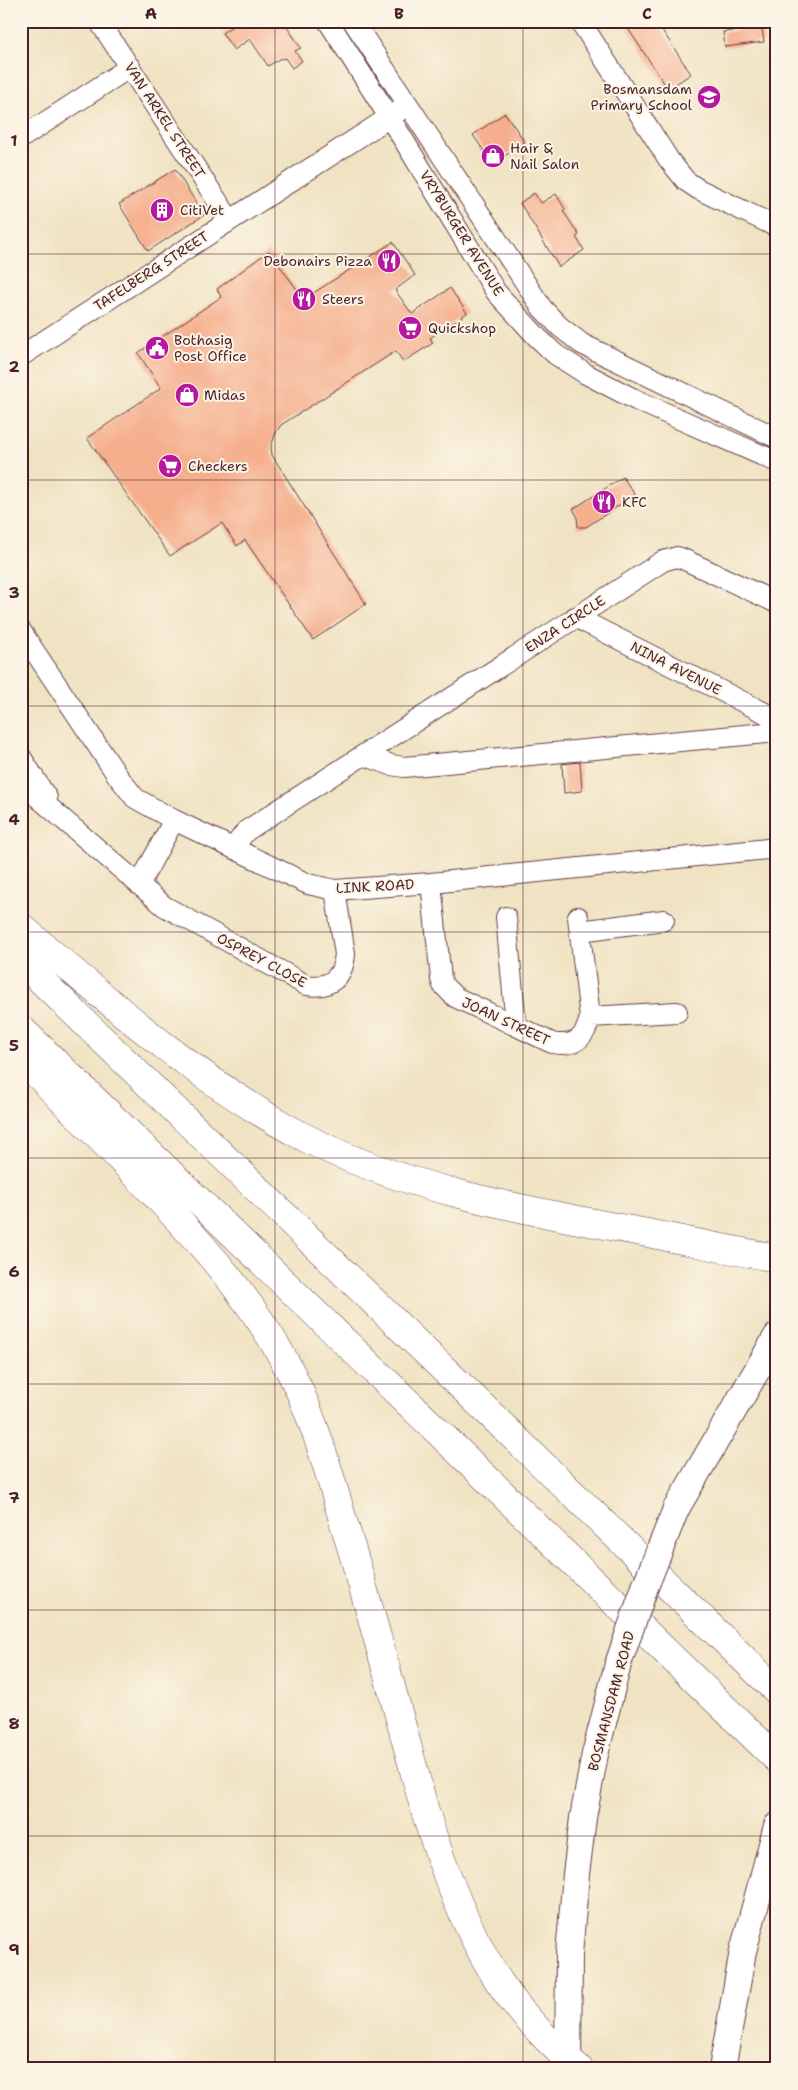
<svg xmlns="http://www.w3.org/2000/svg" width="798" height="2090" font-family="'Shantell Sans',sans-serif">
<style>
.building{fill:#f5af8d}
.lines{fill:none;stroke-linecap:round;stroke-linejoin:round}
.minor-casing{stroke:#633c42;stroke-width:22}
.major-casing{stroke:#633c42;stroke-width:28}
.highway-casing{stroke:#633c42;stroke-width:29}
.minor{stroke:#fff;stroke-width:20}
.major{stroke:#fff;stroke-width:26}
.highway{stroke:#fff;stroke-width:28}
.major-bridge-casing{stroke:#633c42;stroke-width:28;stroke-linecap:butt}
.major-bridge{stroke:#fff;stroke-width:26}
.grid{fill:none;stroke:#4a1f2b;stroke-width:1;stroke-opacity:0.55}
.labels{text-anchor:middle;stroke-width:4;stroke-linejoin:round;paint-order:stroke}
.poi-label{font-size:14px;fill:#4a1f2b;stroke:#fcf5e5;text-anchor:start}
.street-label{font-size:14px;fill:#4a1f2b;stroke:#fcf5e5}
.neatline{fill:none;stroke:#4a1f2b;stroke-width:2}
.grid-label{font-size:16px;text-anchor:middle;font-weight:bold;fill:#4a1f2b}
</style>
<rect width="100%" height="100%" fill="#fcf5e5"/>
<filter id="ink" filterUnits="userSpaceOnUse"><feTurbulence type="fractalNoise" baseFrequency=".02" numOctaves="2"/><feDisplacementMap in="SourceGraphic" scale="10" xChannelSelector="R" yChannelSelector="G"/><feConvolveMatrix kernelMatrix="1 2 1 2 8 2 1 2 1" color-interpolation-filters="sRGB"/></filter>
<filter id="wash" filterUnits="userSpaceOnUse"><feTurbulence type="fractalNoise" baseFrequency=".0096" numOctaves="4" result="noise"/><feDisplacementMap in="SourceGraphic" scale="20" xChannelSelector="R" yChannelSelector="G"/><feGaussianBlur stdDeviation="1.12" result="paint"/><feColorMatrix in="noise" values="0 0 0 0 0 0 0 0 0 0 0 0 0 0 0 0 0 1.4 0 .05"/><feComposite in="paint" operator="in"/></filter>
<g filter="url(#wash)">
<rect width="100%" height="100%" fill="#f0e3c3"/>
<g id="blocks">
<path class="building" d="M240,21H283L301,48L295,51L302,61L292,68L285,58L283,59L281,58L268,66L250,39L234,50L222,33Z
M623,21H676L662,30L691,74L668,89Z
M762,28L764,42L725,47L723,32Z
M505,113L525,142L493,164L473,135Z
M175,169L204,215L148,251L119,204Z
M534,193L541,203L556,194L565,209L563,211L579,235L576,237L584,250L559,267L520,203Z
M393,242L415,275L395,290L412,314L450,288L467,313L430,338L433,343L403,362L396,351L281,425L276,432L271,447L272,455L366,604L313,640L245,540L237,546L222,523L170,556L87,438L161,388L138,353L221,297L217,289L269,251L304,299Z
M623,477L635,495L586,527H578L577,516L573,509Z
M580,762L582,791L564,793L562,764Z"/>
</g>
</g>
<g filter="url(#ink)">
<use href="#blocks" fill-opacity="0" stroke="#633c42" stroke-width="1"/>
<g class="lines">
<g class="minor-casing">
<path id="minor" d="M99,21L230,220
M328,21L403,139L496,292L537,337L555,354L586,374L636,400L777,462
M353,21L542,308L559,326L582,344L777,438
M580,21L669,160L686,181L698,189L777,227
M21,138L130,67
M21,356L399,111
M575,617L777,719
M21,631L117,775L135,798L174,820L308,884L335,890L431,883L777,848
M364,755L391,765L404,767L777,732
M21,757L47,798
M21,783L164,906L306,985C330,989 343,978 345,954L335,890
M234,847L246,831L663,561L677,557L683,559L777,603
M431,883L441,979L443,985L455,997L552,1043C574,1047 585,1040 590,1017L578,917
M139,885L174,820
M506,917L516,1025
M580,931L664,920
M590,1017L677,1012"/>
</g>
<g class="major-casing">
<path id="major" d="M676,1509L777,1336
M568,2069L569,1954L576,1874L583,1818L595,1754L618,1664
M722,2069L743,1951L777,1826"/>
</g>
<g class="highway-casing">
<path id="highway" d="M21,927C110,1003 198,1081 302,1136C400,1188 524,1210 631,1230C680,1239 728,1250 777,1258
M21,961L777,1691
M21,1029L777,1759
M21,1058C59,1096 97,1135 135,1174C190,1231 245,1289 283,1358C313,1411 328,1470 345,1527C374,1621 399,1716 425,1811C442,1866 463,1923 493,1972C515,2009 547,2041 579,2069"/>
</g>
<use href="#minor" class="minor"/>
<use href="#major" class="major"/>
<use href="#highway" class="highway"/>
<g class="major-bridge-casing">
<path id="major-bridge" d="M618,1664L645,1587L676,1509"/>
</g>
<use href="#major-bridge" class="major-bridge"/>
</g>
</g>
<path class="grid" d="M275,21V2069M523,21V2069M21,254H777M21,480H777M21,706H777M21,932H777M21,1158H777M21,1384H777M21,1610H777M21,1836H777"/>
<defs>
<g id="school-disc" transform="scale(1.25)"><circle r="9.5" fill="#b5179e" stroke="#fcf5e5"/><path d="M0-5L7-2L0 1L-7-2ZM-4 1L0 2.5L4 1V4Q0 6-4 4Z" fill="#fff"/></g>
<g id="shop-disc" transform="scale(1.25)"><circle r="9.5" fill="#b5179e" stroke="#fcf5e5"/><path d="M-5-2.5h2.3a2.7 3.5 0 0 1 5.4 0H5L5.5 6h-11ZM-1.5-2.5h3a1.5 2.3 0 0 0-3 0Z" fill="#fff"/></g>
<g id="building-disc" transform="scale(1.25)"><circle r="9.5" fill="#b5179e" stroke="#fcf5e5"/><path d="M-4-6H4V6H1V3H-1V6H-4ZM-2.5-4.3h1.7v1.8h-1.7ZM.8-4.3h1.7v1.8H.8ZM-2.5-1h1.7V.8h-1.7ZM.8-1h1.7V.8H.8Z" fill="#fff"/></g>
<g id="restaurant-disc" transform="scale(1.25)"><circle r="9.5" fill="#b5179e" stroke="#fcf5e5"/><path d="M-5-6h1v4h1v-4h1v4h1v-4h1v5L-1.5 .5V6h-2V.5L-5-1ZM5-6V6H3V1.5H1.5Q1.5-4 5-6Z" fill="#fff"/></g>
<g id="supermarket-disc" transform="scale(1.25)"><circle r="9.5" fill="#b5179e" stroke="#fcf5e5"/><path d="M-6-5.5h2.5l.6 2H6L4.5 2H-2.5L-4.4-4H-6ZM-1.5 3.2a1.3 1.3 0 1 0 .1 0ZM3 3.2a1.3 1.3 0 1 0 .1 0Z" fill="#fff"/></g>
<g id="civic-disc" transform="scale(1.25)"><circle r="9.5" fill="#b5179e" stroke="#fcf5e5"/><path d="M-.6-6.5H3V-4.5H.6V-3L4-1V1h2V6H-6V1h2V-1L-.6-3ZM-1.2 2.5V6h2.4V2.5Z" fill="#fff"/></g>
</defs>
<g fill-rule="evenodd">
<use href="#school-disc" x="709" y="97"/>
<use href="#shop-disc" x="493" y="156"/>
<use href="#building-disc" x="162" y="210"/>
<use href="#restaurant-disc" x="389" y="261"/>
<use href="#restaurant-disc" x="304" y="299"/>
<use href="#supermarket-disc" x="410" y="328"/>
<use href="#civic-disc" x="157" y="348"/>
<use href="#shop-disc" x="187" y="395"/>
<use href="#supermarket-disc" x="170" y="466"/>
<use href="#restaurant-disc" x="604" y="502"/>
</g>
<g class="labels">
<g class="poi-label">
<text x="692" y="94" text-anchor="end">Bosmansdam<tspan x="692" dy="16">Primary School</tspan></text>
<text x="510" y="153">Hair &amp;<tspan x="510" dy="16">Nail Salon</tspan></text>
<text x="180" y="215">CitiVet</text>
<text x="372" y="266" text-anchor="end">Debonairs Pizza</text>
<text x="322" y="304">Steers</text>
<text x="428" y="333">Quickshop</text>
<text x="174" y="345">Bothasig<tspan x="174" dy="16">Post Office</tspan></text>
<text x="204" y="400">Midas</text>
<text x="188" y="471">Checkers</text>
<text x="622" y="507">KFC</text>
</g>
<g class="street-label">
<text transform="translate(165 120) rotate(57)" y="5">VAN ARKEL STREET</text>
<text transform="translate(462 233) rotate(58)" y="5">VRYBURGER AVENUE</text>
<text transform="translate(151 271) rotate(-33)" y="5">TAFELBERG STREET</text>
<text transform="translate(565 624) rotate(-33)" y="5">ENZA CIRCLE</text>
<text transform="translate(676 668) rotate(27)" y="5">NINA AVENUE</text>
<text transform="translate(375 886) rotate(-3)" y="5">LINK ROAD</text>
<text transform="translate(262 960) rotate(28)" y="5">OSPREY CLOSE</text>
<text transform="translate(506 1021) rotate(25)" y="5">JOAN STREET</text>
<text transform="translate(611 1701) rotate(-75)" y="5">BOSMANSDAM ROAD</text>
</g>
</g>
<rect width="798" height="2090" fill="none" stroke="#fcf5e5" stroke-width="55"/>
<rect x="28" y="28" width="742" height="2034" class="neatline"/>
<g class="grid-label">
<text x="151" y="19">A</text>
<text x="399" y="19">B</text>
<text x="647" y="19">C</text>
<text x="14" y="146">1</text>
<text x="14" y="372">2</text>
<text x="14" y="598">3</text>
<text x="14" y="825">4</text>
<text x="14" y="1051">5</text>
<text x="14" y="1277">6</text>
<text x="14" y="1503">7</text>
<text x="14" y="1729">8</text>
<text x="14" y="1955">9</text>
</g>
</svg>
